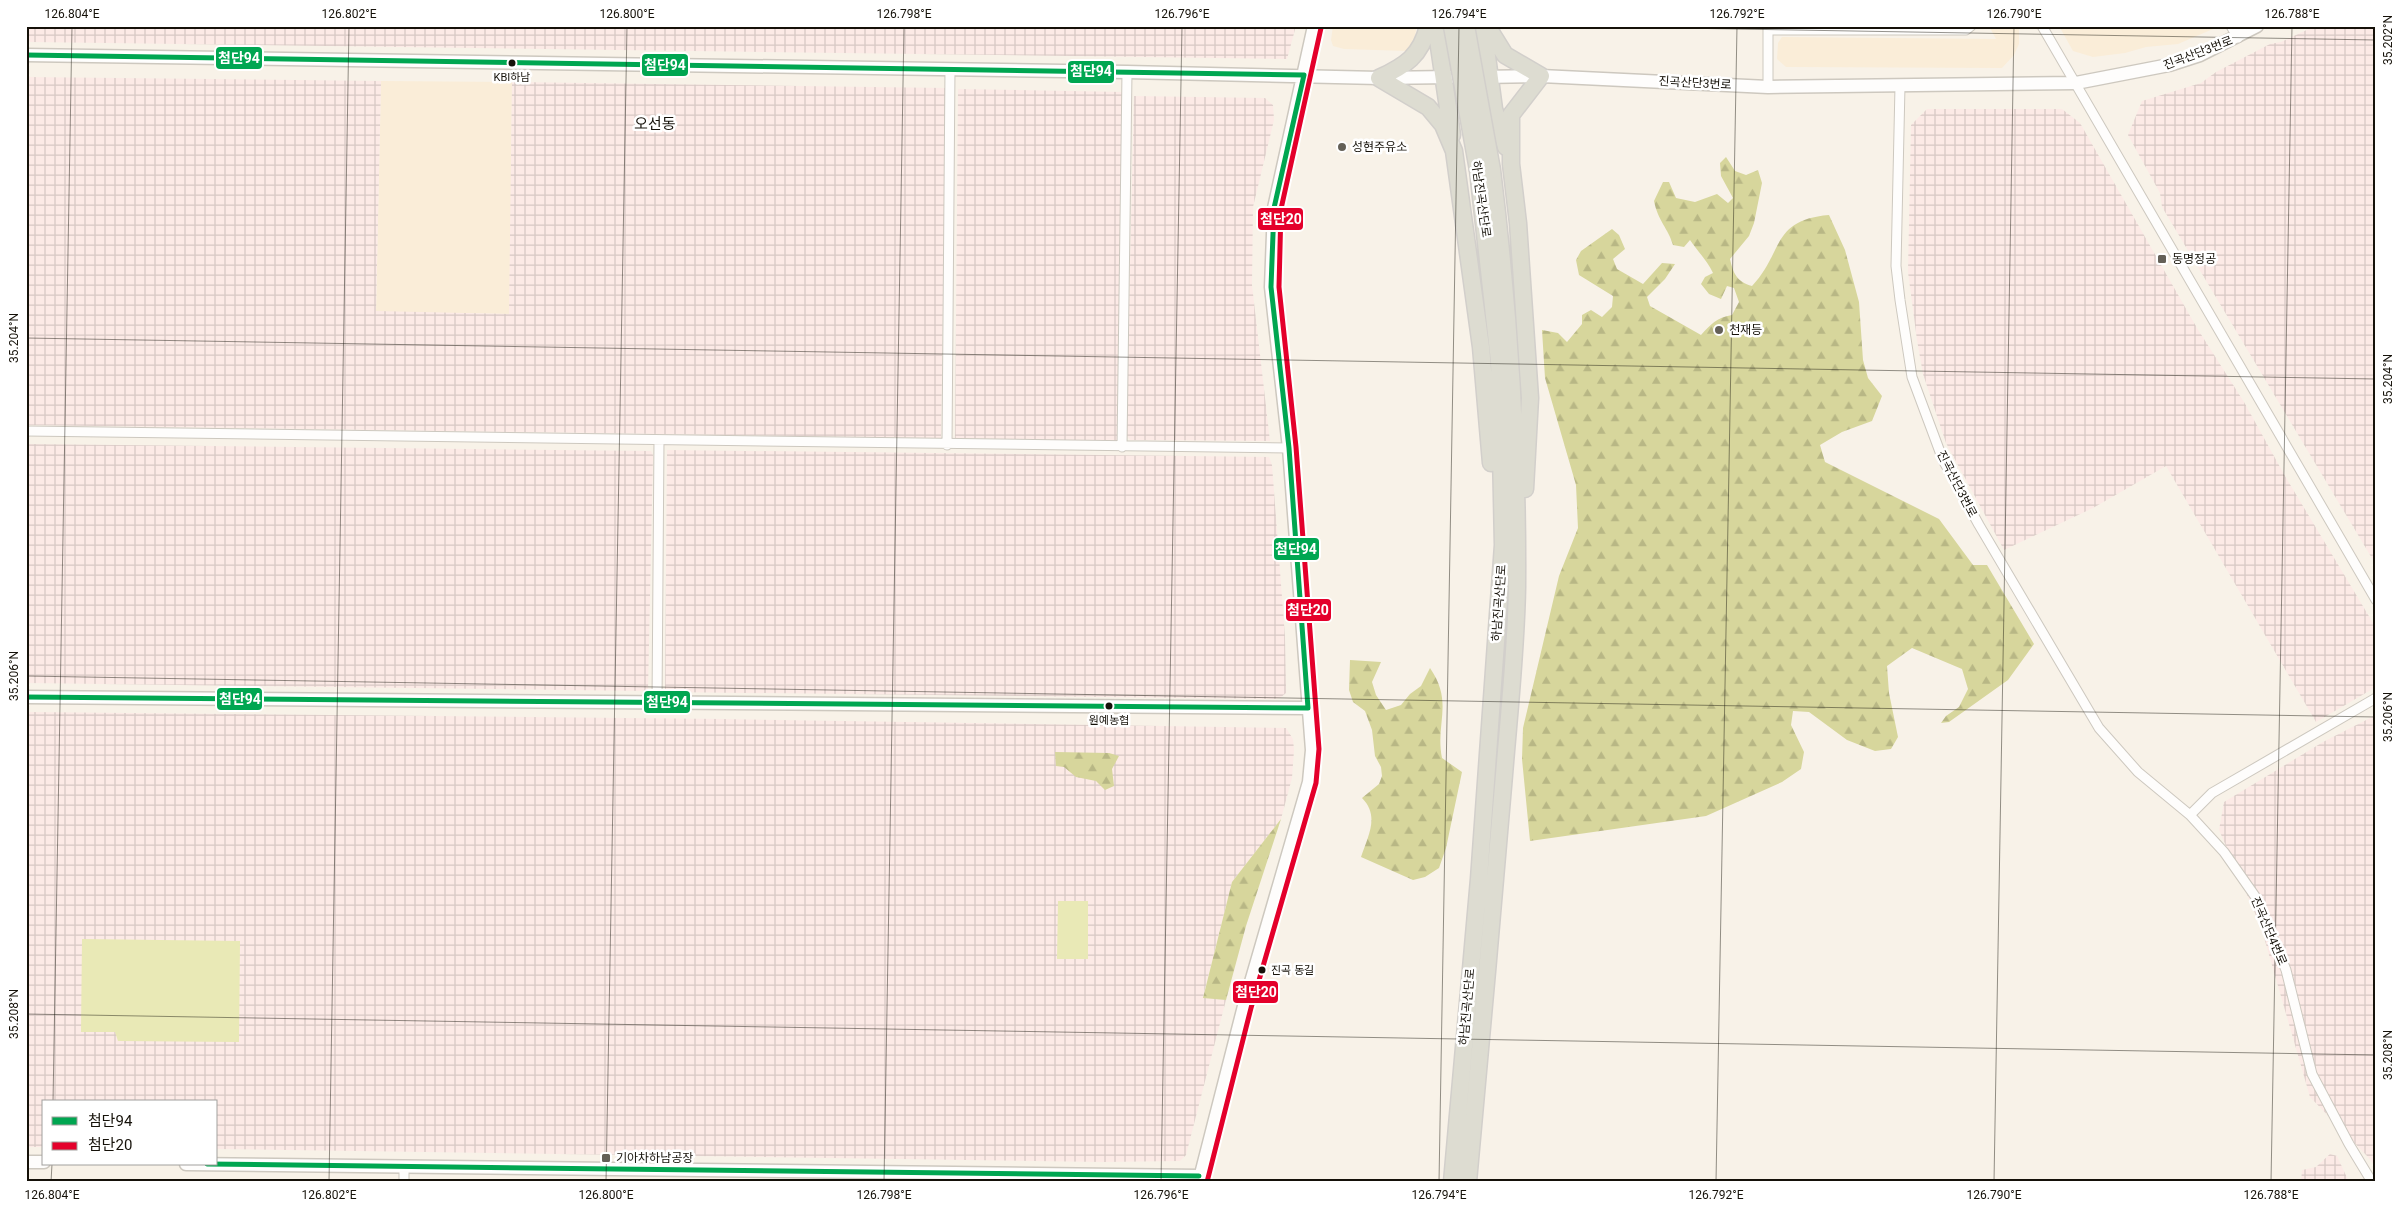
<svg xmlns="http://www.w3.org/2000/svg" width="2402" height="1208" font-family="Roboto,'Noto Sans KR',sans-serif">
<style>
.built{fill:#faedd8}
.industrial{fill:url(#industrial-grid)}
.forest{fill:url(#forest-firs)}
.pitch{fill:#e9e9b6}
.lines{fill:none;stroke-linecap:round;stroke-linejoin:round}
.street-casing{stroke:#cdc8bf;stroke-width:11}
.secondary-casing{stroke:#cdc8bf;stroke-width:15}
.highway-casing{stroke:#d2cfcb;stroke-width:19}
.street{stroke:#fefdfc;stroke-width:9}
.secondary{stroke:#fefdfc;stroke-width:12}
.highway{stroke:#dddcd1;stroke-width:16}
.highway-bridge-casing{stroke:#d2cfcb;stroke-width:19;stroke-linecap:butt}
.highway-bridge{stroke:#dddcd1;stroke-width:16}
.bus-1-casing{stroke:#fff;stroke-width:9}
.bus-2-casing{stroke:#fff;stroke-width:9}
.bus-1{stroke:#00a651;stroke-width:5}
.bus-2{stroke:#e4002b;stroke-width:5}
.ticks{fill:none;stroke:#151109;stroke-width:1;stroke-opacity:0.45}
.bus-dot{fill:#151109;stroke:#fff;stroke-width:2}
.poi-dot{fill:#646057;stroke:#fff;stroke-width:2}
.labels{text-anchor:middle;stroke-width:5;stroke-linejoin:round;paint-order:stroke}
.bus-label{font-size:11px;fill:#151109;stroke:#fff}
.street-label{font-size:12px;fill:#151109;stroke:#fff}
.poi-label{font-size:12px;fill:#151109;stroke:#fff;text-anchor:start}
.quarter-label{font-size:15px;fill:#151109;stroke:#fff}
.line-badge{stroke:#fff;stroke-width:2}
.badge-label{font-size:14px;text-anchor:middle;font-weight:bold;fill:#fff}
.neatline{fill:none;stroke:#151109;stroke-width:2}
.ticks-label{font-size:12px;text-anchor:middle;fill:#151109}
</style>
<defs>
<pattern id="industrial-grid" width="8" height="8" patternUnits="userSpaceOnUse" patternTransform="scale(1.25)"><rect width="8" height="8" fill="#fceae6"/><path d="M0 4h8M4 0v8" fill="none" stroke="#d7c8c4"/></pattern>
<pattern id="forest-firs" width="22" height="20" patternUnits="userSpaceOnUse" patternTransform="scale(1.25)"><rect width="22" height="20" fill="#d7d69c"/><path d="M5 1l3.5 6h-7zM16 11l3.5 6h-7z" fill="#b8b785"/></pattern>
</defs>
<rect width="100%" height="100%" fill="#f8f2e8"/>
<path class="built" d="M1333,26H1416V31L1413,43L1407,51L1344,49L1333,46L1331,40Z
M1989,26H2019V44L2014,55L2002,68L1786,67L1777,59L1778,43L1782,37L1996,39Z
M2059,26H2220L2178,44L2146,47L2125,53L2093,57L2073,51Z
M381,81L512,82L510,314L376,312Z"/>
<path class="industrial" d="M26,26H1296L1287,59L30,42L26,39Z
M2315,26H2376V565L2162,207L2160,193L2128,135L2142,101L2201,83L2216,72L2270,44L2281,42Z
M27,77L381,81L376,311L509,314L512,82L946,88L941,438L26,425Z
M958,89L1123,92L1117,441L955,438Z
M1134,96L1265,98L1273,105L1274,120L1253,207L1252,285L1270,441L1130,440L1126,434Z
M1927,109H2062L2080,123L2197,328L2244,402L2285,476L2376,628V687L2316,722L2166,466L2093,508L2004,550L1946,443L1923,374L1917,340L1908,272L1911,125Z
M26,444L651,451L653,455L648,691L26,683Z
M667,450L1269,457L1272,465L1285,637L1286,693L1280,698L1274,699L665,692Z
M26,712L721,719L1286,728L1293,739L1294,750L1292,778L1281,819L1232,882L1203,997L1226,1000L1186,1155L1180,1161L1103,1162L216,1149V1102H44V1147H29L26,1145Z
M2376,715V1168L2368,1157L2310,1097L2261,927L2219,830L2224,802L2323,742Z
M2330,1154L2337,1156L2349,1182H2301L2302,1170L2316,1167Z
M26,1179L110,1180L332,1182H26Z"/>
<path class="forest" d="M1726,157L1735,171L1746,175L1758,170L1762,183L1754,223L1749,236L1730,259C1733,273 1737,282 1752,286C1784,252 1771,220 1829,215L1845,250L1859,302L1863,360L1868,378L1882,396L1872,421L1842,432L1820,445L1825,462L1939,519L1973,565H1987L2034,644L2008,680L1949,722L1941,723L1946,716L1959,707L1968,689L1962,669L1912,648L1887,666L1889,693L1898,737L1891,749L1875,751L1847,740L1809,712L1793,711L1791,725L1804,752L1801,769L1782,782L1706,816L1530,841L1522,759L1523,728L1559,576L1578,528L1576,485L1545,378L1542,330L1558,333L1567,342L1582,324V315L1591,310L1602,317L1612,307L1613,296L1579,275L1576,260L1581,251L1612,229L1619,235L1625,249L1613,259L1617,269L1643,284L1662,263L1675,264L1665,279L1647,297L1650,306L1701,335C1711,324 1716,318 1732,315L1739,302L1734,288L1727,286L1721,299L1709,294L1701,284L1705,277L1713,273C1707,260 1698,252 1690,240L1684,247L1673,245C1668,228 1658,221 1654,201L1663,182H1669L1676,198L1695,202L1717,194L1728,203L1733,198L1721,176L1720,163Z
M1350,660L1381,662L1372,682L1376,695L1386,710L1401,705L1410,694L1421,686L1430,668C1454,703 1435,723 1442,758L1462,772L1446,848L1439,868L1425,877L1413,880L1361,857C1368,836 1380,816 1362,798L1379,784L1382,776L1381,767L1375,756L1372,730L1365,711L1353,702L1349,690Z
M1055,752L1109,753L1119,756L1112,769L1114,786L1105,790L1096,781L1076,777L1064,767L1056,766Z
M1281,819L1246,926L1226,1000L1203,998L1232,882Z"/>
<path class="pitch" d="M1058,901H1088V959H1057Z
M82,939L240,941L239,1042L118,1041L115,1032H81Z"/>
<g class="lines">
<g class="street-casing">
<path id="street" d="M1768,26V87
M2042,26L2376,600
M2231,26L2238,38
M1768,30H1966L1971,26
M1900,86L1896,266L1900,300L1912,377L1943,460L1979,525L2099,728L2138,772L2190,815L2224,852L2257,899L2286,970L2312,1074L2349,1144L2372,1182
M26,431L1289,448
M947,445L950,69
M1122,447L1127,72
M657,703L659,440
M2190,815L2212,793L2376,698
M404,1182V1167"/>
</g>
<g class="secondary-casing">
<path id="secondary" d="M26,55L1127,72L1379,78L1451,77
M1481,77L1541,76L1768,87L2076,83L2169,65L2200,55L2257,26
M26,697L1308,708
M26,1162H44
M186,1164L1199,1176
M1199,1182L1244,1006L1309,782L1312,750L1289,448L1271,287L1274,208L1314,26"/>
</g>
<g class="highway-casing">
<path id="highway" d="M1436,26L1452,135
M1483,26L1494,109L1506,147
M1487,26L1505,55L1541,76L1511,115V164L1518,223L1530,398L1525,489
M1379,78L1428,107L1443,125L1454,151L1481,347L1491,463
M1379,78C1405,66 1421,56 1428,26
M1452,1182L1479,879L1503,545L1499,361L1478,170
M1468,1182C1480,1046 1493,911 1504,775C1509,713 1516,650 1517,587C1518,448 1509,308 1492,170"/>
</g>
<use href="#street" class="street"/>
<use href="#secondary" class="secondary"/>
<use href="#highway" class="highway"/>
<g class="highway-bridge-casing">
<path id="highway-bridge" d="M1452,26L1478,170
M1466,26L1492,170"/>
</g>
<use href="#highway-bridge" class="highway-bridge"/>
<g class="bus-1-casing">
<path id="bus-1" d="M26,55L1304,75
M1304,75L1274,208L1271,287L1289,448L1308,708
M26,697L1308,708
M207,1164L1199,1176"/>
</g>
<g class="bus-2-casing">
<path id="bus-2" d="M1207,1182L1251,1008L1316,783L1319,749L1296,447L1279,287L1281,209L1321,28"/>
</g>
<use href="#bus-1" class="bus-1"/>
<use href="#bus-2" class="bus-2"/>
</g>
<path class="ticks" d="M1562,26L2376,40M26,338L2376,379M26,676L2376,717M26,1014L2376,1055M53,1102L72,26M51,1182L52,1164M329,1182L349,26M606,1182L627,26M884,1182L904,26M1161,1182L1182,26M1439,1182L1459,26M1716,1182L1737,26M1994,1182L2014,26M2271,1182L2292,26"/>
<g class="bus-dot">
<circle cx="512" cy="63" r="4.5"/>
<circle cx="1109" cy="706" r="4.5"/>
<circle cx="1262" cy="970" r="4.5"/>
</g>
<g class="poi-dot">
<circle cx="1342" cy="147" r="5"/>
<rect x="2157" y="254" width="10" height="10" rx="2.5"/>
<circle cx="1719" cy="330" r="5"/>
<rect x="601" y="1153" width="10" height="10" rx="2.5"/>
</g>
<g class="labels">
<g class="bus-label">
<text x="512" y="81">KBI하남</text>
<text x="1109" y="724">원예농협</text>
<text x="1271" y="974" text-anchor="start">진곡 동길</text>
</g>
<g class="street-label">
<text transform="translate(2198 53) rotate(-21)" y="4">진곡산단3번로</text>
<text transform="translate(1695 83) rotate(3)" y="4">진곡산단3번로</text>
<text transform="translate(1481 199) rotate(82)" y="4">하남진곡산단로</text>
<text transform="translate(1957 484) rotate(63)" y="4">진곡산단3번로</text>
<text transform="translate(1499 603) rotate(-86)" y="4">하남진곡산단로</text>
<text transform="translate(2269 931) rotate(67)" y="4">진곡산단4번로</text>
<text transform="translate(1467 1007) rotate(-85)" y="4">하남진곡산단로</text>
</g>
<g class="poi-label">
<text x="1352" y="151">성현주유소</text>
<text x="2172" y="263">동명정공</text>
<text x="1729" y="334">천재등</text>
<text x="616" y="1162">기아차하남공장</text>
</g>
<g class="quarter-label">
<text x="655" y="129">오선동</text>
</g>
</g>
<g class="line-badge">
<rect x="215" y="46" width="48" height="24" rx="5" fill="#00a651"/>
<rect x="641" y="53" width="48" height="24" rx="5" fill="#00a651"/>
<rect x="1067" y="60" width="48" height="24" rx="5" fill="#00a651"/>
<rect x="1257" y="207" width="47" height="24" rx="5" fill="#e4002b"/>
<rect x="1273" y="537" width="47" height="24" rx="5" fill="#00a651"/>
<rect x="1285" y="598" width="47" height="24" rx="5" fill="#e4002b"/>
<rect x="216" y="687" width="47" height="24" rx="5" fill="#00a651"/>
<rect x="643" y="690" width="48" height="24" rx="5" fill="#00a651"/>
<rect x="1232" y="980" width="47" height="24" rx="5" fill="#e4002b"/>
</g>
<g class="badge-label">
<text x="239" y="63">첨단94</text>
<text x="665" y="70">첨단94</text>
<text x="1091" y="76">첨단94</text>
<text x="1281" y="224">첨단20</text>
<text x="1296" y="554">첨단94</text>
<text x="1308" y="615">첨단20</text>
<text x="240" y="704">첨단94</text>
<text x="667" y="707">첨단94</text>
<text x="1256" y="997">첨단20</text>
</g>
<rect width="2402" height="1208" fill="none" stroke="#ffffff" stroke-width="55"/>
<rect x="42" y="1100" width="175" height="65" fill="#ffffff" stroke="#a1a09d"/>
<rect x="52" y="1117" width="25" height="8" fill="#00a651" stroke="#a1a09d"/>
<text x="88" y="1126" font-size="15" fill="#151109">첨단94</text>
<rect x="52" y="1142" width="25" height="8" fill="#e4002b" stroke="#a1a09d"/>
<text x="88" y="1150" font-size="15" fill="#151109">첨단20</text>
<rect x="28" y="28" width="2346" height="1152" class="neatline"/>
<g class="ticks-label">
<text x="72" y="18">126.804°E</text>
<text x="349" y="18">126.802°E</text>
<text x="627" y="18">126.800°E</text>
<text x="904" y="18">126.798°E</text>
<text x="1182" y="18">126.796°E</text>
<text x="1459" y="18">126.794°E</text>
<text x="1737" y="18">126.792°E</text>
<text x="2014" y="18">126.790°E</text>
<text x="2292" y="18">126.788°E</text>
<text transform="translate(2388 40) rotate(-90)" y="4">35.202°N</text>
<text transform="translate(14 338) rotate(-90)" y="4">35.204°N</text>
<text transform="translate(2388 379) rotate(-90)" y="4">35.204°N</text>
<text transform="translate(14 676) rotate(-90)" y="4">35.206°N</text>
<text transform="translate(2388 717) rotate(-90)" y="4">35.206°N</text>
<text transform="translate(14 1014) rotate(-90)" y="4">35.208°N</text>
<text transform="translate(2388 1055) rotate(-90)" y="4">35.208°N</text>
<text x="52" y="1199">126.804°E</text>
<text x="329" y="1199">126.802°E</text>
<text x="606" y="1199">126.800°E</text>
<text x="884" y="1199">126.798°E</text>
<text x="1161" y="1199">126.796°E</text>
<text x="1439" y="1199">126.794°E</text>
<text x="1716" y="1199">126.792°E</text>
<text x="1994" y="1199">126.790°E</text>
<text x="2271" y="1199">126.788°E</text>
</g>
</svg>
